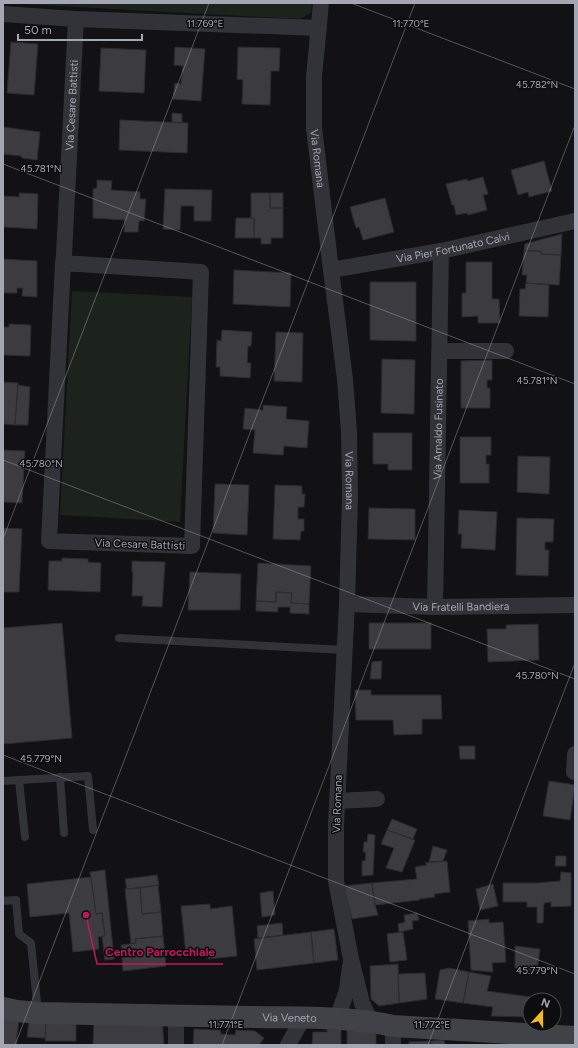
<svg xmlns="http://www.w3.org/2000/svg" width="578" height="1048" font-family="Figtree,sans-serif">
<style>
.green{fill:#1c231d}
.building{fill:#3c3c40;stroke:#2c2b2f}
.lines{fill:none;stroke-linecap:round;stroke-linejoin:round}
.lane{stroke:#323338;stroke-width:8}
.street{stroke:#323338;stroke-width:16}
.secondary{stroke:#404248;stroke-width:22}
.ticks{fill:none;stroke:#a3a7b4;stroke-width:1;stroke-opacity:0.45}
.labels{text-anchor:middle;stroke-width:3;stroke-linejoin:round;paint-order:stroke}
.street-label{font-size:11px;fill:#a3a7b4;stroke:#0d0c0e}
.ticks-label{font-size:10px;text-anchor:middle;fill:#a3a7b4;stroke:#0d0c0e;stroke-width:3;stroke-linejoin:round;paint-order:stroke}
.leader{fill:none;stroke:#c2185b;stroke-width:1.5}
.callout-dot{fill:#c2185b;stroke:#0d0c0e;stroke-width:1.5}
.callout-label{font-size:12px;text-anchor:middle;font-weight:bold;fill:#c2185b;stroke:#0d0c0e;stroke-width:3;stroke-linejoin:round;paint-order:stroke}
</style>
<rect width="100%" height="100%" fill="#121113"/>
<path class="green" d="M3,3H312L311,13L300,19Z
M72,291L192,297L180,522L60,515Z"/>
<path class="building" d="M11,42L38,44L34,95L7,93Z
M175,47L205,49L201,101L173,99L175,83L181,84L183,66L174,65Z
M238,47L280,48L279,71H271L270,105L242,104L243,80L237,79Z
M101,48L146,50L144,93L99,91Z
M172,113L182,114V123L172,122Z
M120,120L188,123L187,153L119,150Z
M3,127L40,132L37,160L22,158L21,156L3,154Z
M544,161L552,191L529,197L528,192L518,195L511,170Z
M483,177L488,194L483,195L487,210L468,215L467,213L456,215L454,205H452L446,184L467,179L468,181Z
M97,180L112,181L111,190L140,192V199H146L144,221H139L138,232H124L125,220L93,218V189L97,188Z
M165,189L212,190L211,221H194V206H181L180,230L163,229Z
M3,192V196L19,197V193L38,194L37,229L3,227Z
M251,193H270V208H283V238H271V244H261V238H254V218H251Z
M270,193H283V208H270Z
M385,198L394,232L363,240L359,227L356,228L350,207Z
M236,218H254V238H235Z
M562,234L561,255L541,254V251H524L525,244Z
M524,251H541V254L561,255L559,285L526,283L527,275H522Z
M3,259L37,261V297L22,296L23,288H17V293H3Z
M466,262H492V299H499L500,323H478V316L462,317V293H466Z
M234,270L291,273L290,307L233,304Z
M370,282H416V341L370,340Z
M526,283L549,285L548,317L519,316L520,289H525Z
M9,324L31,325L30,356L3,355V327H9Z
M222,330L252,332L251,346H248L247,363H251L250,378L220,376V367H216L217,340L221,341Z
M276,332L303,333L302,382L274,381Z
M382,359L415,360L414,414L381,413Z
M492,360V380H487V388H490V408H461V361Z
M3,382L18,383L15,425L3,424Z
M18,385L30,387L28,425H15Z
M263,405L287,407L286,419L309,421L307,448L284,446L283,455L253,453L255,430L243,429L245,408L263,410Z
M373,433H412V470H388V464H373Z
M460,437H491V455H486V464H489V483H460Z
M3,450L25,451L22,503L3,502Z
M518,456L550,457L549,494L517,492Z
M215,484L249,485L247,535L213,533Z
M275,485L302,486V494H305L304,507H298V519H304V531H301L300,540L273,539Z
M369,508L415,509V540L368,539Z
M459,510L497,512L495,550L461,548L462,534H458Z
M517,518L554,519L553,542H545V550H549L548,576L516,575Z
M3,528L22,529L19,592H3Z
M62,558L88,559V562L101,563L100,592L48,590L49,561H62Z
M132,561L165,562L162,607L142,606L143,596H132L133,572H132Z
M258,563L311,566L309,604L291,603L292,593L276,592V602L256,601Z
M190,572L241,574L240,610H188Z
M276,592L292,593L291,603L309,604V614L290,613V607H278V612L256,611V601L276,602Z
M62,623L72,738L3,744V628Z
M369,623H431V649H369Z
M538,624L539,660L488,662L487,629H506V625Z
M382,661L381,679H370L372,662Z
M355,690H371V695H441L442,719H422V734L394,735L393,720H356Z
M459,746H475V759H460Z
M549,781L575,785L570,820L543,816Z
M392,819L417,829L413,839L387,830Z
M387,830L415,840L402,872L386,868L394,848L381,844Z
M368,834L375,835L373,875L362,876V861H365L366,852H363L364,842H367Z
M433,846L447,850L443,861L429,862Z
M556,856H566V866H555Z
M447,861L450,892L434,894L435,897L419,899L420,900L375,905L372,883L417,879L415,867L427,865L425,863Z
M105,870L114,959L105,960L102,936H105L102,913L96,914L90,872Z
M561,872L571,873V906L551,907V902L544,903L543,923H537V907H527V902H503V883H537L560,881Z
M157,875L159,885L127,889L125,879Z
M91,877L96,914L102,913L105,936L98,937L99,949L73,952L69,913L30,917L27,884Z
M372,883L375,905L378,915L352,919L344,886Z
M493,884L498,906L480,910L476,889Z
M158,885L161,912L142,914L140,888Z
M140,888L142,914L161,912L163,936L135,939L136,943L131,944L125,889Z
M273,891L275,915L262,917L260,893Z
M210,904V909L232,906L237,956L208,959V953L186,955L181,906Z
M417,913L419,920L412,921L413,929L399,932L398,924L405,922L404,915Z
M489,919V923L503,922L506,962L492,963L493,972L471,970L468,921Z
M282,923L283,935L258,938L257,926Z
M334,929L338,960L314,963L311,932Z
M311,932L314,963L257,970L254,939Z
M403,932L407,960L390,962L387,934Z
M163,936L166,966L123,971L121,945L136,943L135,939Z
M515,946L540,949L537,971L515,968Z
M398,964L399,1003L379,1006L371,999L370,966Z
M449,968L469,972L463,1003L435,999L440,970Z
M469,972L491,976L487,991L531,997L529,1017L491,1016L493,1007L463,1003Z
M425,973L427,999L399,1003L398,974Z
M3,1017L19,1018L16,1045H3Z
M76,1018V1041H45L46,1019Z
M94,1019L162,1020L164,1045H93Z
M29,1021L46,1022L45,1038L27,1037Z
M194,1029L220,1030L221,1034L235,1035L236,1030L255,1031L264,1038L259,1045H193Z
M327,1029H341V1045H312L313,1032H327Z
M347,1029H376V1045H347Z
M444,1040L445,1045H431V1041Z
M431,1041V1045H409V1042Z"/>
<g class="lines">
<path class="lane" d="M119,638L345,650
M60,777L64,833
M19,780L25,837
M3,781L88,776L93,830
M3,901L16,900L19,934L31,943L38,1012"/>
<g class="street">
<path id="s1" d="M321,3L314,77V128L331,270L345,379L349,432L350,497L347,604L336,825V881L351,959L362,1003L371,1022"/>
<path d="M3,14L76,19L319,28"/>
<path id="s2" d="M63,263L201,272L192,546L49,541L63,263L64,255L76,19"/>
<path id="s3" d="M331,270L441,251L575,221"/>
<path d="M440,351H506"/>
<path id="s4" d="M347,604L435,607L575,605"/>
<path id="s5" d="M435,607L441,251"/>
<path d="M574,772L575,754"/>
<path d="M337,801L377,799"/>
<path d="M176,1015V1045"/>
<path d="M337,1019L347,990L350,966"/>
<path d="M288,1045L303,1018"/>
<path d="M393,1045V1026"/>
</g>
<path class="secondary" id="s6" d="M3,1008L17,1011L38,1013C109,1014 180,1015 251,1017C298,1018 347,1016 393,1026L575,1037"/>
</g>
<path class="ticks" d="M351,3L575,89M3,164L575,384M3,460L575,679M3,539L209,3M3,755L575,974M15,1045L415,3M222,1045L575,125M428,1045L575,663"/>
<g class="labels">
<g class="street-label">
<text dy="4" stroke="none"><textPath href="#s2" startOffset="992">Via Cesare Battisti</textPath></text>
<text dy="4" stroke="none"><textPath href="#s1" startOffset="156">Via Romana</textPath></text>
<text dy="4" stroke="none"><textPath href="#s3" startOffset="124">Via Pier Fortunato Calvi</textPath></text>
<text dy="4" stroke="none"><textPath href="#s5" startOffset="178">Via Arnaldo Fusinato</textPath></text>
<text dy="4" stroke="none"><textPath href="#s1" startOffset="480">Via Romana</textPath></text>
<text transform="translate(140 544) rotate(2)" y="4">Via Cesare Battisti</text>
<text dy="4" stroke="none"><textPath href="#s4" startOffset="114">Via Fratelli Bandiera</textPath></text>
<text transform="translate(337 804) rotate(-88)" y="4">Via Romana</text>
<text dy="4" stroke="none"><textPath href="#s6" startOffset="287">Via Veneto</textPath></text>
</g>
</g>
<g class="ticks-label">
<text x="205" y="27">11.769°E</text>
<text x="411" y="27">11.770°E</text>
<text x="537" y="88">45.782°N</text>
<text x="41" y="172">45.781°N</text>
<text x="537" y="384">45.781°N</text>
<text x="41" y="467">45.780°N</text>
<text x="537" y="679">45.780°N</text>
<text x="41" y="762">45.779°N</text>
<text x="537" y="974">45.779°N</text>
<text x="226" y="1028">11.771°E</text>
<text x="432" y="1028">11.772°E</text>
</g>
<path class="leader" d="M86 915L97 964H223"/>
<circle class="callout-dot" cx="86" cy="915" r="4"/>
<g class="callout-label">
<text x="160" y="956">Centro Parrocchiale</text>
</g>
<rect width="578" height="1048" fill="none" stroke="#a3a7b4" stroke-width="8"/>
<g transform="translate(542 1012) rotate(21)"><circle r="19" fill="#0d0c0e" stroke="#494a50"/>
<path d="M0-3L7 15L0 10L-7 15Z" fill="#f2b92b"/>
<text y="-6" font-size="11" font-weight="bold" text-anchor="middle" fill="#a3a7b4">N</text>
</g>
<path d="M18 34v6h124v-6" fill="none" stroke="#a3a7b4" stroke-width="2"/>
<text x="24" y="34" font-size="12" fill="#a3a7b4" stroke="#0d0c0e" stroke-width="3" paint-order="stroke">50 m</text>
</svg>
